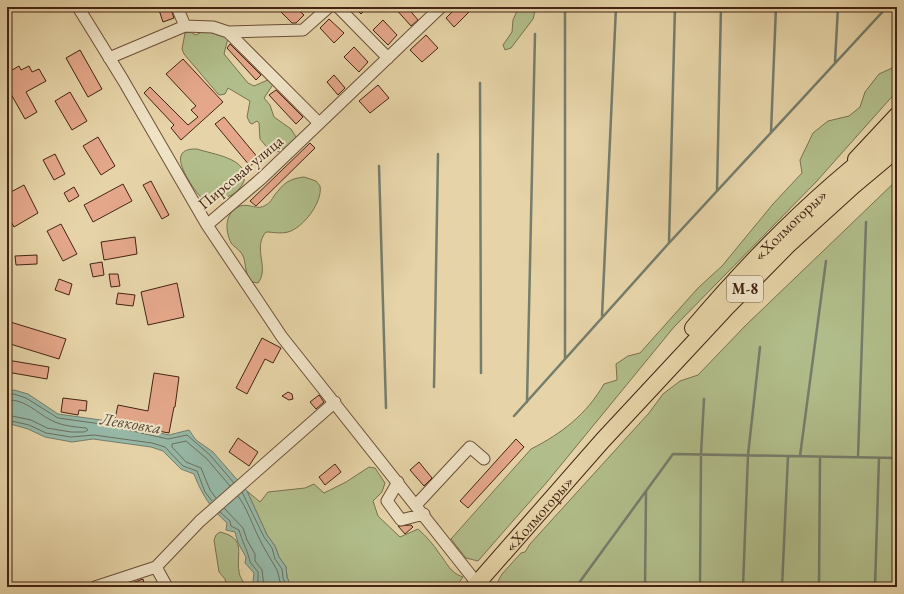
<svg xmlns="http://www.w3.org/2000/svg" width="904" height="594" font-family="'EB Garamond',serif">
<style>
.green{fill:#b1be8b;stroke:#7a714f}
.water{fill:#96b8a7;stroke:#757d6c}
.lines{fill:none;stroke-linecap:round;stroke-linejoin:round}
.shore{stroke:#6d6e5d;stroke-width:1}
.stream{stroke:#757d6c;stroke-width:2.5}
.building{fill:#e4a78a;stroke:#442413}
.minor-casing{stroke:#6c5038;stroke-width:13}
.major-casing{stroke:#442413;stroke-width:16}
.highway-casing{stroke:#442413;stroke-width:18}
.minor{stroke:#efe3c6;stroke-width:11}
.major{stroke:#e6d4a8;stroke-width:14}
.highway{stroke:#e6d4a8;stroke-width:16}
.labels{text-anchor:middle;stroke-width:4;stroke-linejoin:round;paint-order:stroke}
.shield{fill:#efe3c6;stroke:#775d49;stroke-width:1}
.shield-label{font-size:15px;font-weight:bold;fill:#442413}
.street-label{font-size:16px;fill:#442413;stroke:#efe3c6}
.water-label{font-size:17px;font-style:italic;fill:#584938;stroke:#efe3c6}
</style>
<rect width="100%" height="100%" fill="#e6d4a8"/>
<filter id="stains"><feTurbulence type="fractalNoise" baseFrequency=".005" numOctaves="4"/><feColorMatrix values="0 0 0 0 .2 0 0 0 0 .09 0 0 0 0 .02 0 0 0 .5 -.17"/></filter>
<radialGradient id="worn" r=".72"><stop offset=".6" stop-color="#630" stop-opacity="0"/><stop offset="1" stop-color="#630" stop-opacity=".3"/></radialGradient>
<path class="green" d="M514,7H536L533,19L511,48L505,50L503,45L512,32L513,20L517,11Z
M207,29L228,38L224,54L248,83L254,86L270,79L274,83L264,98L270,105L274,117L291,129L296,137V140C288,147 282,153 271,152L260,139L259,123L257,121L252,124L250,123L247,117L250,101L228,88L225,94L220,95L218,94L184,54L182,49L185,33L190,32L196,35Z
M897,59V91L816,182L674,327L547,482L478,561L466,558L451,539L531,449C561,434 587,414 604,384L617,380L616,364L628,356L640,353L698,288L722,266L773,204L802,173L800,160L813,133L828,121L849,116L860,107L865,92L879,74L892,68Z
M197,149C211,154 250,158 244,181C242,186 237,192 232,195C223,199 213,196 204,200C197,195 177,166 181,156C183,149 191,149 197,149Z
M304,177L316,181L320,186C323,202 303,228 288,232C280,234 273,232 266,232C252,248 270,268 258,283L252,282C243,272 247,262 242,254C239,249 234,247 231,243C225,230 224,213 240,206C250,203 257,211 266,205C270,203 272,199 274,196C284,183 288,179 304,177Z
M897,180V587H495L502,574L521,553L525,552L530,544L649,413L663,394L680,381L698,375L745,326Z
M369,467L375,468L385,483L382,492L373,501L378,516L400,537L418,529C426,536 433,544 439,553C447,563 450,573 463,577L456,587H291L287,577L286,567L279,557L275,546L267,535L247,491L260,502L268,492L305,488L314,484L324,493L346,482Z
M220,532C249,539 234,555 240,576C242,581 245,583 247,587H227L225,579L219,572L214,540L216,535Z"/>
<path class="water" d="M14,390L28,394L58,414L101,420L169,435L189,430L196,440L213,452L247,491L267,535L275,546L279,557L286,567L287,577L291,587H255L253,582L254,573L245,563L246,557L238,543L235,532L226,530L227,523C211,509 201,493 194,474L181,469L163,451L151,447L93,439L72,442L45,437L28,429L7,423V391Z"/>
<g class="lines">
<path class="shore" d="M7,395L14,394L26,398L58,418L101,424L168,439L187,435L210,455L234,483
M7,400C27,399 38,415 55,422C64,426 76,427 86,428L88,430L84,432H71L47,428L31,420L7,415
M7,420L29,425L46,433L71,437L94,435L152,443L165,447L183,466L197,471L205,492L212,501
M242,492L264,537L272,548L275,559L282,569L283,578L287,587
M238,496C247,508 252,524 259,538C264,549 271,559 277,570C279,575 279,581 282,587
M216,498L210,490L201,468L186,462L172,447V444L186,441L207,459L230,486
M224,508L243,528L247,540L255,554V561L262,570L264,587
M220,512L230,521L231,526L239,530C241,538 250,557 250,562L258,572V587"/>
<path class="stream" d="M565,7V358
M835,62L838,7
M480,83L481,373
M771,132L776,7
M379,166L386,408
M717,190L721,7
M669,242L675,7
M602,316L616,7
M434,387L438,154
M527,402L535,34
M514,416L669,243L887,7
M800,456L826,261
M858,457L866,222
M576,587L673,454L897,458
M645,587L646,492
M700,587L701,454L704,399
M743,587L748,455L760,347
M782,587L788,456
M819,587L820,457
M875,587L879,458"/>
</g>
<path class="building" d="M158,7H170L174,18L163,22Z
M283,7H295L304,15L296,23H292L279,10Z
M354,7H368L361,14Z
M394,7H407L418,20L411,26Z
M457,7H474L454,27L446,18Z
M329,19L344,33L334,43L320,28Z
M383,20L397,35L388,45L373,30Z
M426,35L438,48L422,62L410,50Z
M230,44L261,75L256,80L227,48Z
M354,47L368,62L359,72L344,57Z
M80,50L102,89L88,97L66,58Z
M183,59L223,102L181,140L171,128L174,125L144,93L150,87L188,125L198,117L191,110L196,106L166,74Z
M19,66L21,70L29,66L32,72L39,69L46,81L26,92L37,112L25,119L7,87V73Z
M334,75L345,88L338,95L327,82Z
M378,85L389,98L370,113L359,101Z
M276,90L303,117L296,124L269,95Z
M70,92L87,121L72,130L55,101Z
M224,117L259,159L250,166L215,124Z
M98,137L115,166L101,175L83,146Z
M310,143L315,148L256,206L250,201Z
M55,154L65,174L54,180L43,160Z
M151,181L169,215L162,219L143,185Z
M123,184L132,201L93,222L84,205Z
M24,185L38,213L14,227L7,215V194Z
M74,187L79,196L69,202L64,193Z
M61,224L77,254L63,261L47,231Z
M135,237L137,254L104,260L101,242Z
M37,255V264L16,265L15,256Z
M102,262L104,275L93,277L90,264Z
M109,274H118L120,286L111,287Z
M59,279L72,284L69,295L55,290Z
M177,283L184,317L148,325L141,292Z
M118,293L135,295L133,306L116,304Z
M7,321L66,339L59,359L7,343Z
M262,338L281,348L273,363L265,359L247,394L236,388Z
M7,360L49,367L47,379L7,372Z
M154,373L179,377L175,407H174L169,433L114,423L118,405L148,411Z
M288,392L292,394L293,399L289,400L282,396Z
M319,395L324,402L316,409L310,402Z
M63,398L87,401L86,411L79,410L78,415L61,412Z
M238,438L258,452L249,466L229,452Z
M516,439L524,447L468,508L460,501Z
M419,462L432,478L424,486L410,470Z
M335,464L341,472L325,485L319,477Z
M411,525L413,527L405,534L398,526Z
M143,579L144,583L131,587H121Z"/>
<g class="lines">
<g class="minor-casing">
<path id="minor" d="M78,7L123,80L207,225L282,337L480,587
M177,7L185,26L213,27L228,32L303,30L329,7
M338,7L388,58
M228,32L319,123
M109,58L185,26
M207,225L262,178L441,7
M398,482L387,501L401,520L424,514
M416,505L470,447L484,459
M156,567L167,587
M95,587L156,567L200,521L335,402"/>
</g>
<g class="major-casing">
<path id="major" d="M855,159L897,114"/>
</g>
<g class="highway-casing">
<g id="highway">
<path id="s1" d="M693,328C754,256 821,188 897,133"/>
<path id="s2" d="M474,587L603,440L725,309L789,244L854,185L897,149"/>
</g>
</g>
<use href="#minor" class="minor"/>
<use href="#major" class="major"/>
<use href="#highway" class="highway"/>
</g>
<g class="labels">
<rect class="shield" x="727" y="276" width="36" height="26" rx="3"/>
<g class="shield-label">
<text x="745" y="294">М-8</text>
</g>
<g class="street-label">
<text transform="translate(240 172) rotate(-40)" y="6">Пирсовая улица</text>
<text dy="6" stroke="none"><textPath href="#s1" startOffset="142">«Холмогоры»</textPath></text>
<text dy="6" stroke="none"><textPath href="#s2" startOffset="98">«Холмогоры»</textPath></text>
</g>
<g class="water-label">
<text transform="translate(131 423) rotate(9)" y="6">Левковка</text>
</g>
</g>
<rect width="904" height="594" fill="none" stroke="#e6d4a8" stroke-width="24"/>
<rect x="8" y="8" width="888" height="578" fill="none" stroke="#442413" stroke-width="2"/>
<rect x="12" y="12" width="880" height="570" fill="none" stroke="#442413"/>
<rect width="100%" height="100%" filter="url(#stains)"/>
<rect width="100%" height="100%" fill="url(#worn)"/>
</svg>
